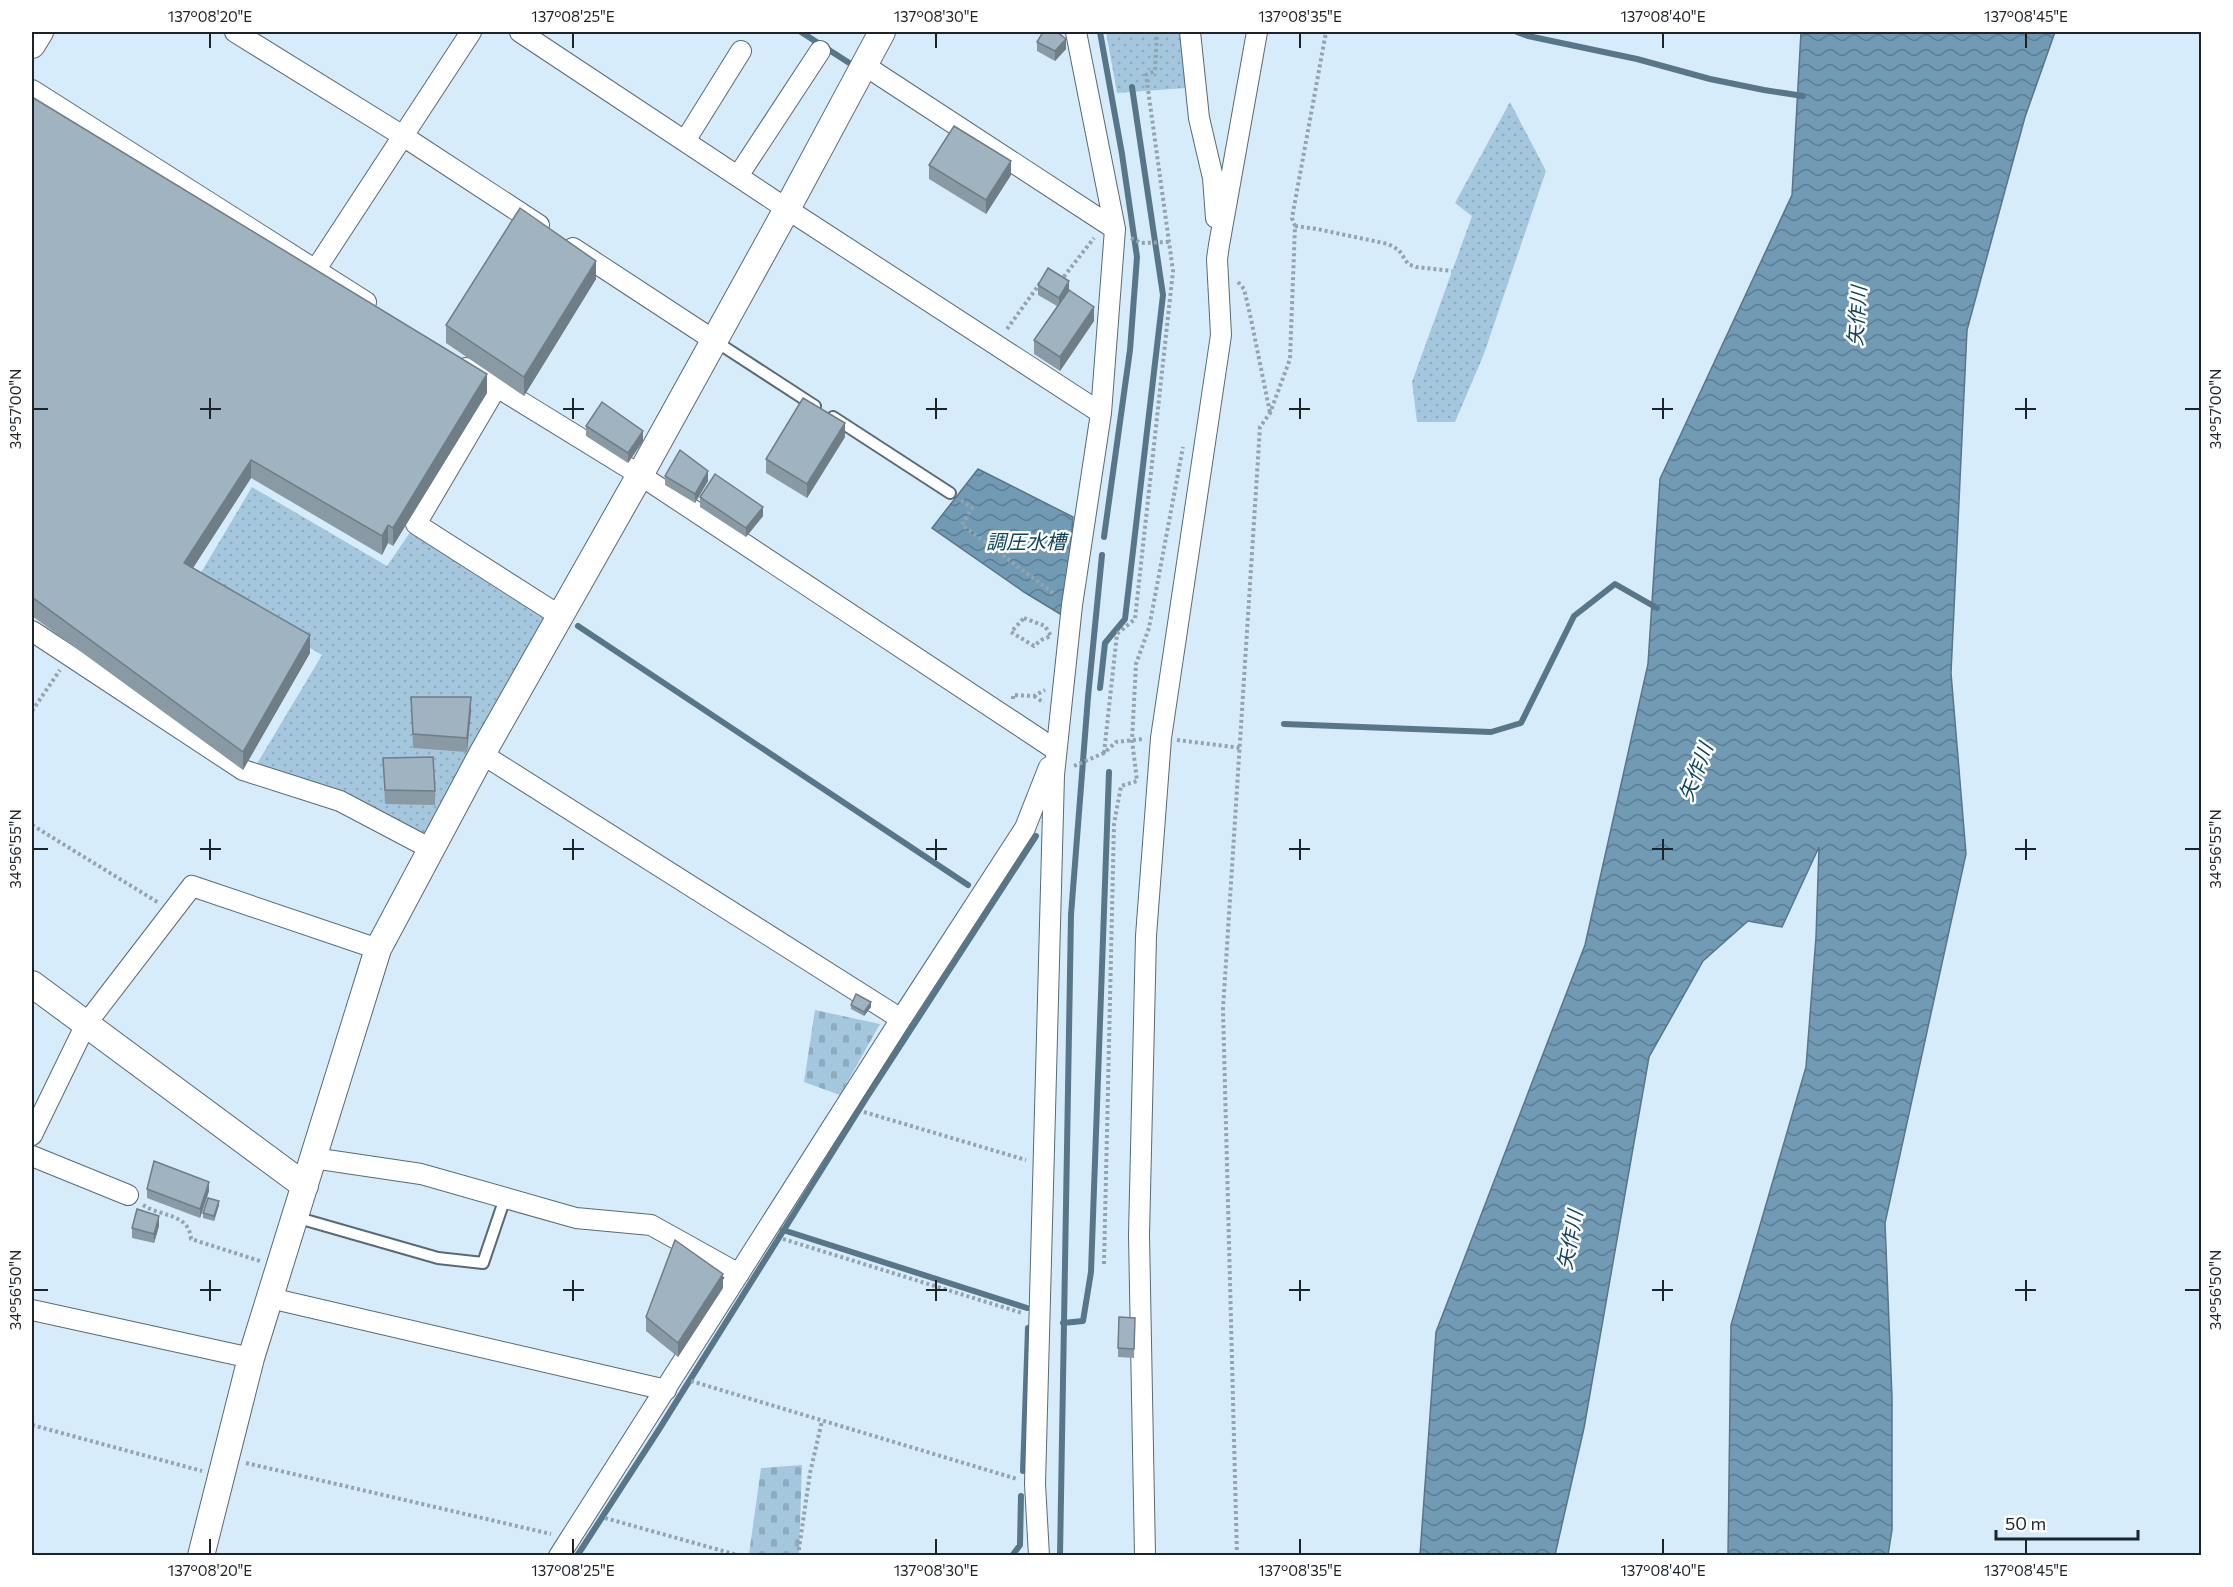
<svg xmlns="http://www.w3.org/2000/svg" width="2233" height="1587" font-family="Commissioner,'Noto Sans JP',sans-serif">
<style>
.grass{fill:url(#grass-dots)}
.cemetery{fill:url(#cemetery-stones)}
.water{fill:url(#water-waves);stroke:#58768a;stroke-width:1.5}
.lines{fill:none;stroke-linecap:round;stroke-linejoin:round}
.stream{stroke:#58768a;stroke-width:6}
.service-casing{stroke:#586a76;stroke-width:14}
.minor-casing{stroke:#586a76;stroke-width:22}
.tertiary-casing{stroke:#586a76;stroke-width:28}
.path{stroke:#94a4af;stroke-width:4;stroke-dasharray:3 3;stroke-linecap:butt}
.service{stroke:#fff;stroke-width:10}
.minor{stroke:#fff;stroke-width:20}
.tertiary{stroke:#fff;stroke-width:26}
.wall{fill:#899aa5}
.shaded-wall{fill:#6f7d86}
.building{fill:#9fb3c0;stroke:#6f7d86;stroke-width:1.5}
.ticks{fill:none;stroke:#1c2329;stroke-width:2}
.labels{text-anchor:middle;stroke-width:5;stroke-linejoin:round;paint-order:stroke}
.water-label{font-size:20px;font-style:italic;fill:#0e435f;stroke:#fff}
.neatline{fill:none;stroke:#1c2329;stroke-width:2}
.ticks-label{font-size:15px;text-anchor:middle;fill:#1c2329}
</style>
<defs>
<pattern id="grass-dots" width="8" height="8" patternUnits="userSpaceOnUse" patternTransform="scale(1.5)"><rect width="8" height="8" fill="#a4c7de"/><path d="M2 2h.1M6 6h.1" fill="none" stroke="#8dabbe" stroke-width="1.8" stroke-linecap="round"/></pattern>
<pattern id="cemetery-stones" width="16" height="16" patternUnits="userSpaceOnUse" patternTransform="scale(1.5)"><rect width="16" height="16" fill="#a4c7de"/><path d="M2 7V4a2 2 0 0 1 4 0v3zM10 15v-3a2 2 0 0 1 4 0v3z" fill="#8dabbe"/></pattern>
<pattern id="water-waves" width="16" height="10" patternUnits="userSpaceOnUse" patternTransform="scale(1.5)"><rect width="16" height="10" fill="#719ab4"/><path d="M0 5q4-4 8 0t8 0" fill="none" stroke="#5c7d92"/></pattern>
</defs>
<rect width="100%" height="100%" fill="#d7ecfa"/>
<path class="grass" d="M1106,32H1186V88L1117,93Z
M1510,102L1546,171L1484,354L1455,422H1417L1412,382L1472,216L1455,203Z
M252,487L387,566L411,531L547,620L427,835L255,767L322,655L196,581Z"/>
<path class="cemetery" d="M815,1010L880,1024L840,1095L804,1082Z
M802,1465L799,1555L749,1554L761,1468Z"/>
<path class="water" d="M1801,32H2055L2025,117L1967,330L1951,673L1966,854L1885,1223L1892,1397V1530L1888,1555H1728L1731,1325L1806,1067L1816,937L1819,847L1782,927L1748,921L1703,961L1649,1057L1584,1428L1555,1555H1420L1436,1332L1585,945L1648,664L1660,479L1792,195Z
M978,469L1073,517L1065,617L1024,592L932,528Z"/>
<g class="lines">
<path class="stream" d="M801,32L854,66
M1100,32L1122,154L1137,257L1130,350L1104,537
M1517,32L1528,36L1637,59L1710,79L1764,90L1803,96
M578,626L968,885
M1100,688L1105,643L1125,619L1163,295L1132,87
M1284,724L1491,732L1521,723L1574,616L1615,584L1657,608
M783,1230L1027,1308
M1063,1323L1083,1321L1091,1272L1109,772
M1023,1471L1028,1328
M577,1556L658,1431L867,1097L1036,836
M1012,1556L1020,1545L1021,1496
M1060,1556L1071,915L1088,697L1102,555"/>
<g class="service-casing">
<path id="service" d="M715,341L815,406
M833,417L950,493
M295,1217L438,1258L483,1263L505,1198"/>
</g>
<g class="minor-casing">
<path id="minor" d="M235,32L403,136L539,225
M520,32L787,209L1101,413
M1190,32L1199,118L1213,178L1216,218
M864,65L1115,229
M32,90L366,302
M685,141L741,51
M738,176L820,51
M573,248L715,341
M316,269L471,32
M466,368L640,475L1056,750
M496,388L416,524L560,616
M32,631L243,770L340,801L433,850
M482,754L901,1019
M32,1135L86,1024L192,886L378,949
M32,1156L128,1195
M313,1158L421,1174L576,1218L651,1225L739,1274
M270,1298L666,1390
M32,1310L251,1358
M559,1556L901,1019L1025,828L1049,767
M1039,1556L1035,1484L1054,775L1072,605L1101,413L1115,229L1076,32
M1145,1556L1139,1235L1146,936L1161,738L1221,335L1217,259L1219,245L1257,32"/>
</g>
<g class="tertiary-casing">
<path id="tertiary" d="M32,45L40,32
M32,984L305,1186
M201,1556L251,1358L378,949L482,754L640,475L787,209L882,32"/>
</g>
<path class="path" d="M1295,226L1317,229L1388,244L1399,250L1408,264L1416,267L1452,271
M1131,238L1141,243L1169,242
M1059,278L1062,279L1094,238
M1238,282L1244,289L1251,319L1270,413
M1007,329L1041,282
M961,500L972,508L962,525L1056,595
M1024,618L1045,626L1051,636L1041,640L1034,646L1011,632Z
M1034,696L1044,703
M1013,699V695L1034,696L1045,690
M32,711L60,670
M1177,740L1241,748
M1104,753L1117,634L1135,619L1173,271L1146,75L1155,71L1157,32
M1074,766L1104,753L1116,742L1143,739
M32,825L159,903
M864,1112L1026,1160
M143,1205C161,1217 189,1213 191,1239L260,1261
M783,1239L1022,1313
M1104,1264L1114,824L1121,786L1137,781L1132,740L1136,664L1149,628L1183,447
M691,1381L1017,1479
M32,1425L202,1471
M246,1463L551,1534
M605,1518L741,1556
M32,1554L38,1556
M798,1556L810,1473L822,1421
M1237,1556L1223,1009L1260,427L1270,413L1290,359L1295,226L1292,218L1326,32"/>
<use href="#service" class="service"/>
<use href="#minor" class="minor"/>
<use href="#tertiary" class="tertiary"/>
</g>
<path class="wall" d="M1037,42L1066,49L1055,61L1037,51Z
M32,98L487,393L393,546L388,543L382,555L251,478L193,568L310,653L243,770L32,616Z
M929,165L1011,175L986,214L929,179Z
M596,279L524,396L446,343V325Z
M1038,285L1069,290L1094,321L1060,371L1034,354V340L1057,306L1038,295Z
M586,426L643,441L628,463L586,436Z
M845,437L807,498L766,473V459Z
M665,476L708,481L695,503L665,485Z
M700,497L763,516L746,537L700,507Z
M411,697L471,711L467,752L413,748Z
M383,758L435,791V805L385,804Z
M851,1005L871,1007L864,1016L851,1009Z
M147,1189L209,1191L200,1218L147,1198Z
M219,1205L214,1221L203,1218V1213Z
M159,1226L154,1243L132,1238V1228Z
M723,1288L678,1357L646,1331V1317Z
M1135,1318L1134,1358L1118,1357V1348Z"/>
<path class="shaded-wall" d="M1066,39V49L1055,61V51Z
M1011,161V175L986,214V200Z
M596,261V279L524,396V377Z
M1069,281V290L1059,307V298Z
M1094,307V321L1060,371V357Z
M487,374V393L393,546V528Z
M845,423V437L807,498V484Z
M643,431V441L628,463V453Z
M251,460V478L184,582V563Z
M708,471V481L695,503V494Z
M763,507V516L746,537V528Z
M388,525V543L382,555V536Z
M310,635V653L243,770V752Z
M471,697V711L467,752V738Z
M871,1002V1007L864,1016V1012Z
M209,1182V1191L200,1218V1209Z
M219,1201V1205L214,1221V1216Z
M159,1216V1226L154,1243V1234Z
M723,1274V1288L678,1357V1343Z"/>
<path class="building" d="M1043,32H1057L1066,39L1055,51L1037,42Z
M32,97L487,374L393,528L388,525L382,536L251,460L184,563L310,635L243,752L32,597Z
M954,126L1011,161L986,200L929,165Z
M520,208L596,261L524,377L446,325Z
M1048,268L1069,281L1059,298L1038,285Z
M1069,290L1094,307L1060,357L1034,340Z
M803,398L845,423L807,484L766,459Z
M602,402L643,431L628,453L586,426Z
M680,450L708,471L695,494L665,476Z
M715,474L763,507L746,528L700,497Z
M411,697H471L467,738L413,734Z
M433,757L435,791L385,790L383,758Z
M856,994L871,1002L864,1012L851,1005Z
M154,1161L209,1182L200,1209L147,1189Z
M208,1198L219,1201L214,1216L203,1213Z
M137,1209L159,1216L154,1234L132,1228Z
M675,1240L723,1274L678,1343L646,1317Z
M1119,1317L1135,1318L1134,1349L1118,1348Z"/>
<path class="ticks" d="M210,33V48M573,33V48M936,33V48M1300,33V48M1663,33V48M2026,33V48M210,398V419M573,398V419M936,398V419M1300,398V419M1663,398V419M2026,398V419M33,409H48M200,409H221M563,409H584M926,409H947M1289,409H1310M1652,409H1673M2015,409H2036M2185,409H2200M210,839V860M573,839V860M936,839V860M1300,839V860M1663,839V860M2026,839V860M33,849H48M200,849H221M563,849H584M926,849H947M1289,849H1310M1652,849H1673M2015,849H2036M2185,849H2200M210,1280V1301M573,1280V1301M936,1280V1301M1300,1280V1301M1663,1280V1301M2026,1280V1301M33,1290H48M200,1290H221M563,1290H584M926,1290H947M1289,1290H1310M1652,1290H1673M2015,1290H2036M2185,1290H2200M210,1539V1554M573,1539V1554M936,1539V1554M1300,1539V1554M1663,1539V1554M2026,1539V1554"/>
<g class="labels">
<g class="water-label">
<text transform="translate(1857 316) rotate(-86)" y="7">矢作川</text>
<text x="1026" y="549">調圧水槽</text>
<text transform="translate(1696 772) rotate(-69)" y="7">矢作川</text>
<text transform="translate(1570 1240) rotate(-79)" y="7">矢作川</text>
</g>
</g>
<rect width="2233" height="1587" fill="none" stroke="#ffffff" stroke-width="66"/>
<path d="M1996 1530v9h142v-9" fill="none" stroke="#1c2329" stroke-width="3"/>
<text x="2005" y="1530" font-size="18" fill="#1c2329" stroke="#ffffff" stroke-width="4.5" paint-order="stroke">50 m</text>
<rect x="33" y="33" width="2167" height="1521" class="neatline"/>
<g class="ticks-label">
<text x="210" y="22">137°08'20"E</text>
<text x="573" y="22">137°08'25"E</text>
<text x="936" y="22">137°08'30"E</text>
<text x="1300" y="22">137°08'35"E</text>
<text x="1663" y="22">137°08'40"E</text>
<text x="2026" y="22">137°08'45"E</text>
<text transform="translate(16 409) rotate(-90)" y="5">34°57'00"N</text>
<text transform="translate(2216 409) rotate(-90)" y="5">34°57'00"N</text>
<text transform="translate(16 849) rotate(-90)" y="5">34°56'55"N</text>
<text transform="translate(2216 849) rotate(-90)" y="5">34°56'55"N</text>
<text transform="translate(16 1290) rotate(-90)" y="5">34°56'50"N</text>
<text transform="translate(2216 1290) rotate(-90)" y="5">34°56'50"N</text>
<text x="210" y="1576">137°08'20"E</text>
<text x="573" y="1576">137°08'25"E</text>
<text x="936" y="1576">137°08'30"E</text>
<text x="1300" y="1576">137°08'35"E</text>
<text x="1663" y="1576">137°08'40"E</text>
<text x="2026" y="1576">137°08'45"E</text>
</g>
</svg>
